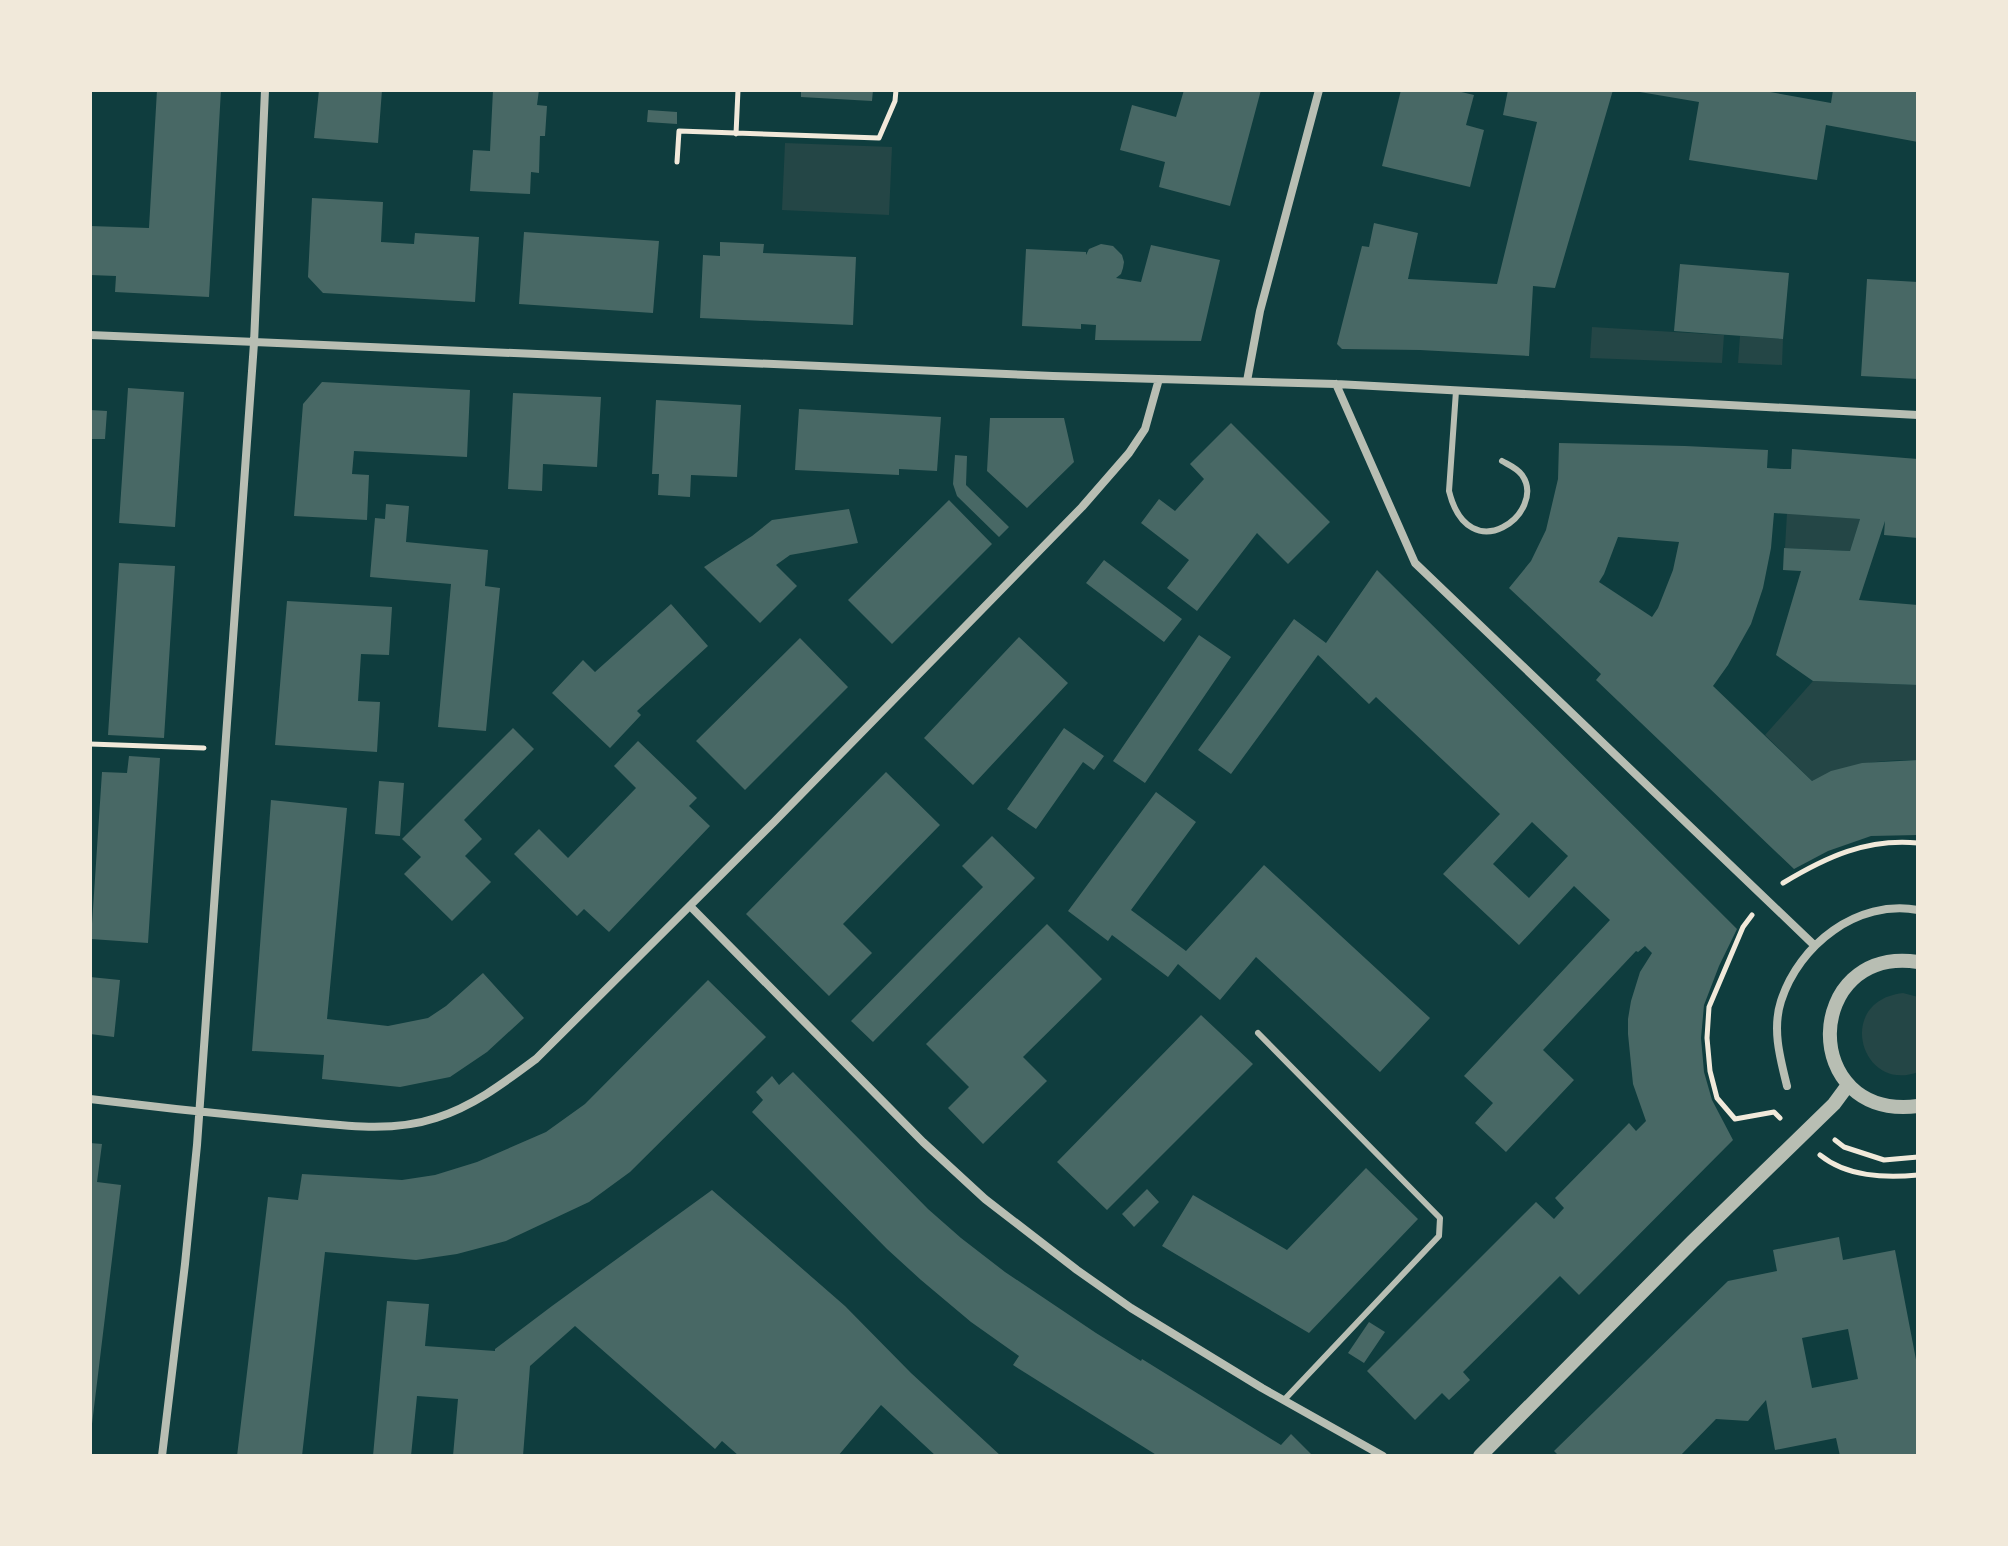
<svg xmlns="http://www.w3.org/2000/svg" width="2008" height="1546" font-family="Raleway,sans-serif">
<style>
.green{fill:#244646}
.building{fill:#486865;fill-rule:evenodd}
.lines{fill:none;stroke-linecap:round;stroke-linejoin:round}
.path{stroke:#f1e9da;stroke-width:5}
.service{stroke:#b8beb3;stroke-width:6}
.minor{stroke:#b8beb3;stroke-width:8}
.tertiary{stroke:#b8beb3;stroke-width:14}
</style>
<rect width="100%" height="100%" fill="#0f3d3e"/>
<path class="green" d="M785,143L892,147L889,215L782,210Z
M1592,327L1724,335L1722,363L1590,358Z
M1740,336L1783,339L1782,365L1738,363Z
M1787,513L1860,519L1850,551L1785,548Z
M1813,681L1918,685V760C1880,759 1846,764 1812,781L1765,735Z
M1903,993L1918,997V1072C1861,1094 1834,1001 1903,993Z"/>
<path class="building" d="M157,90H221L209,297L115,292L116,276L90,275V226L149,228Z
M319,90H382L378,143L314,138Z
M493,90H539L537,105L547,106L545,136H540L539,173L531,172L530,194L470,191L473,150L490,151Z
M801,90H873L872,101L801,97Z
M1184,90H1261L1230,206L1159,187L1165,162L1120,150L1132,105L1176,117Z
M1401,90H1453L1474,95L1466,125L1484,130L1470,187L1382,166Z
M1508,90H1613L1555,288L1533,286L1529,356L1420,350L1342,349L1337,344L1362,246L1369,247L1374,223L1418,233L1408,279L1497,284L1537,122L1503,115Z
M1640,90H1759L1831,103L1833,90H1918V142L1826,125L1817,180L1689,160L1699,102L1640,92Z
M648,110L677,112V124L647,122Z
M312,198L383,202L381,242L414,244L415,233L479,237L475,302L323,293L308,277Z
M524,232L659,241L653,313L519,304Z
M720,242L764,244L763,253L856,257L853,325L700,318L703,255L720,256Z
M1101,244L1113,246L1122,255L1124,262L1123,268L1121,274L1116,278L1141,282L1151,245L1220,260L1201,341L1095,340L1096,325L1081,324V329L1022,326L1026,249L1086,252V255L1089,249Z
M1680,264L1789,273L1783,339L1674,331Z
M1867,279L1918,282V379L1861,376Z
M322,382L470,390L467,457L354,451L352,474L369,475L367,520L294,516L303,404Z
M128,388L184,392L175,527L119,523Z
M513,393L601,397L597,467L543,464L542,491L508,489Z
M656,400L741,405L737,477L691,475L690,497L658,495L659,474H652Z
M799,409L941,417L937,471L899,469V475L795,470Z
M90,410L107,411L105,439H90Z
M990,418H1064L1074,462L1027,508L987,471Z
M1231,423L1330,522L1288,564L1257,533L1197,611L1167,588L1189,560L1141,523L1159,499L1175,511L1204,479L1190,464Z
M1559,443L1685,446L1768,450L1767,468L1784,469H1791L1792,449L1918,459V538L1884,535L1885,521L1859,600L1918,605V685L1813,681L1776,655L1801,571L1783,570L1784,548L1850,551L1860,519L1774,513L1771,548L1763,588L1751,624L1728,665L1713,686L1812,781L1831,771L1862,763L1918,760V835L1871,836L1828,851L1794,869L1596,680L1601,674L1509,588L1531,561L1546,530L1558,479ZM1618,537L1679,542L1673,570L1658,608L1652,617L1599,582L1604,574Z
M955,455L967,456L966,485L1009,527L999,537L957,496L953,484Z
M949,500L992,544L892,644L848,600Z
M386,504L409,506L406,542L488,550L485,586L500,588L486,731L438,727L451,584L370,577L375,518L385,519Z
M849,509L858,543L790,555L776,565L797,586L760,623L704,567L752,536L772,520Z
M1104,560L1182,619L1164,642L1086,583Z
M119,563L175,566L164,738L108,735Z
M1377,570L1737,929L1719,966L1704,1005L1701,1038L1704,1072L1712,1100L1733,1140L1579,1295L1560,1276L1463,1372L1470,1380L1449,1400L1442,1393L1415,1420L1367,1371L1536,1202L1554,1219L1564,1208L1555,1198L1629,1123L1636,1131L1646,1121L1633,1084L1628,1034V1019L1631,1001L1640,972L1652,953L1645,946L1638,952L1636,951L1543,1050L1574,1080L1506,1152L1475,1123L1493,1103L1464,1076L1610,920L1574,886L1519,945L1443,874L1500,814L1376,697L1369,704L1318,655L1231,774L1198,750L1294,619L1326,643ZM1532,822L1568,856L1529,898L1493,864Z
M287,601L392,607L389,655L361,654L358,701L380,702L377,752L275,745Z
M671,604L708,646L637,711L641,715L610,748L552,693L583,660L595,672Z
M1199,635L1231,657L1145,783L1113,761Z
M1019,637L1068,683L973,785L924,738Z
M800,638L848,687L745,790L696,741Z
M513,728L534,749L464,820L482,839L465,856L491,882L452,921L404,874L421,857L402,839Z
M1064,728L1104,756L1094,770L1083,762L1036,829L1007,809Z
M638,741L697,798L689,806L710,826L609,932L584,909L577,916L514,854L539,829L568,858L636,788L614,766Z
M129,756L160,758L148,943L91,939L102,772L127,773Z
M886,772L940,825L843,924L872,953L829,996L746,914Z
M379,781L404,783L400,836L375,834Z
M1156,792L1196,822L1131,910L1186,951L1264,865L1430,1018L1380,1072L1256,957L1220,1000L1178,964L1168,977L1112,935L1108,941L1068,911Z
M271,800L347,808L327,1019L388,1026L428,1018L446,1006L483,973L524,1018L487,1052L450,1077L400,1087L322,1079L324,1055L252,1051Z
M992,836L1035,878L873,1042L851,1021L983,887L962,866Z
M1047,924L1102,979L1023,1057L1047,1081L983,1144L948,1108L969,1087L926,1044Z
M90,977L120,980L114,1037L90,1034Z
M708,980L766,1037L630,1172L589,1202L506,1241L457,1254L416,1260L325,1252L302,1456H237L268,1197L298,1200L302,1174L402,1180L435,1175L477,1162L546,1132L585,1104Z
M1201,1015L1253,1064L1107,1210L1057,1162Z
M793,1072L928,1209L961,1238L1005,1272L1096,1333L1141,1361L1142,1359L1281,1445L1291,1434L1313,1456H1158L1013,1365L1019,1356L971,1322L921,1280L887,1249L752,1112L763,1100L756,1092L772,1076L779,1085Z
M90,1143L102,1144L97,1182L121,1185L92,1424H90Z
M1366,1168L1418,1219L1309,1333L1162,1246L1193,1195L1287,1250Z
M1147,1189L1159,1202L1134,1227L1122,1214Z
M712,1190L845,1306L911,1373L1001,1456H936L881,1405L838,1456H739L722,1441L715,1449L575,1326L530,1366L523,1456H453L458,1399L417,1396L411,1456H373L387,1301L429,1304L425,1346L495,1351V1349L552,1306Z
M1839,1237L1843,1260L1895,1250L1918,1370V1456H1840L1836,1438L1775,1450L1766,1400L1748,1421L1716,1419L1680,1456H1559L1554,1451L1728,1281L1777,1271L1773,1250ZM1848,1329L1858,1379L1812,1388L1802,1338Z
M1369,1322L1385,1332L1364,1363L1348,1353Z"/>
<g class="lines">
<path class="path" d="M736,134L738,90
M677,162L679,131L879,138L895,101L896,90
M90,744L204,748
M1783,883C1826,857 1867,838 1918,843
M1752,915L1743,927L1709,1007L1707,1038L1710,1071L1717,1098L1735,1119L1774,1112L1780,1118
M1835,1140L1844,1147L1884,1160L1918,1157
M1820,1155C1847,1177 1885,1178 1918,1175"/>
<path class="service" d="M1456,391L1449,491C1469,572 1548,512 1522,475C1517,468 1509,465 1502,461
M1258,1033L1440,1218L1439,1236L1284,1400"/>
<path class="minor" d="M90,335L1053,376L1336,384L1918,415
M1247,381L1260,311L1319,90
M1336,384L1415,563L1815,946
M690,906L923,1142L985,1199L1077,1270L1131,1308L1262,1388L1383,1456
M1787,1086C1780,1058 1772,1029 1781,1001C1799,945 1857,899 1918,910
M90,1099C155,1107 220,1114 285,1120C334,1124 388,1134 436,1118C474,1106 505,1082 536,1059L774,822L1082,507L1129,453L1145,429L1159,379
M162,1456L185,1264L197,1145L254,343L265,90"/>
<path class="tertiary" d="M1918,962C1803,945 1798,1121 1918,1106
M1480,1456L1692,1242L1834,1104L1848,1085"/>
</g>
<rect width="2008" height="1546" fill="none" stroke="#f1e9da" stroke-width="184"/>
</svg>
